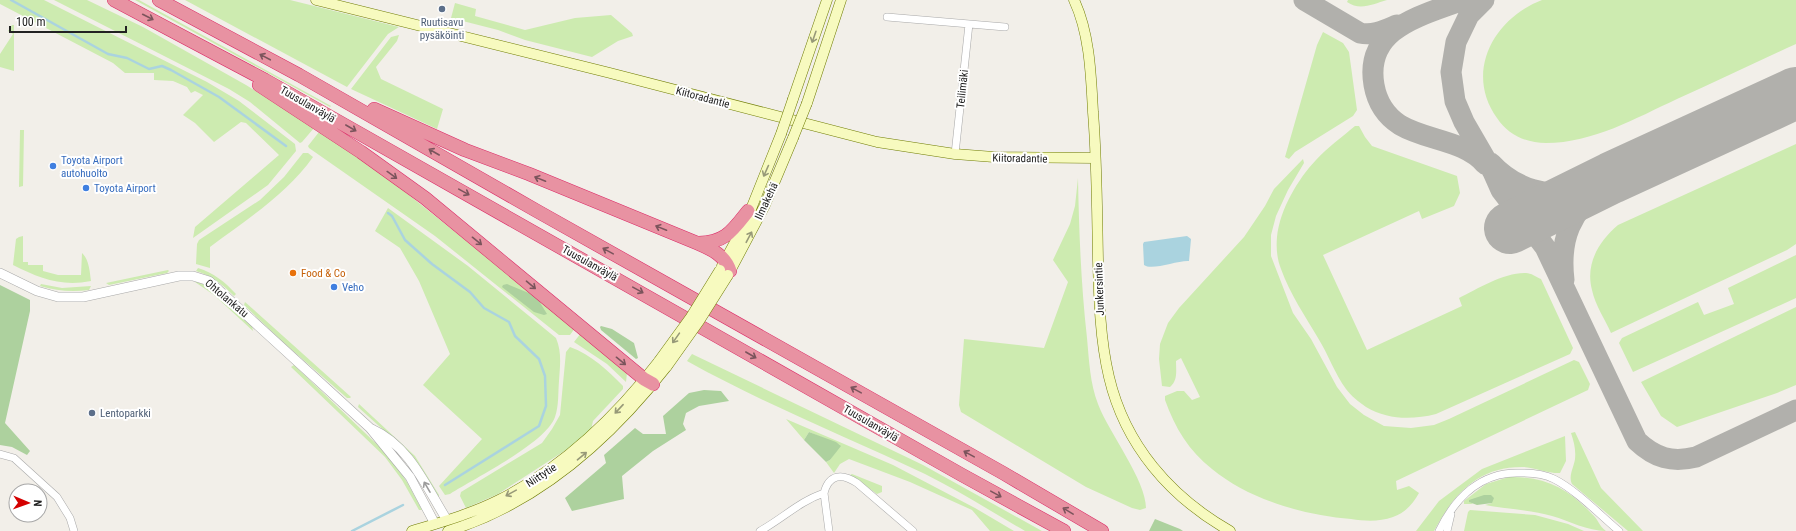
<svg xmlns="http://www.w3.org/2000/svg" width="1796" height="531" font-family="'Roboto Condensed',sans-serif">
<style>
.grass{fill:#cdebb0}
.forest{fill:#add19e}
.water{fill:#aad3df}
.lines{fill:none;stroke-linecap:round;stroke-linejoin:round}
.stream{stroke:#aad3df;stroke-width:2.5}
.taxiway{stroke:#b1b0ac;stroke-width:21}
.runway{stroke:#b1b0ac;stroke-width:52}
.minor-casing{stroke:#a9a9a9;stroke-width:8}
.tertiary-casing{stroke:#a9a9a9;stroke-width:10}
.secondary-casing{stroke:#707d05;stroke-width:11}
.motorway-casing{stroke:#dc2a67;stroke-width:14}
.minor{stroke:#fff;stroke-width:7}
.tertiary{stroke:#fff;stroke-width:9}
.secondary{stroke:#f7fabf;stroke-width:10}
.motorway{stroke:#e892a2;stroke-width:13}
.secondary-bridge-casing{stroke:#707d05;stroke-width:11;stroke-linecap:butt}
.secondary-bridge{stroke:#f7fabf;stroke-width:10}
.oneway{stroke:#7b545c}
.oneway2{stroke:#979978}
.oneway3{stroke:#9c9c9c}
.service-dot{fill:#5c6f8a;stroke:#fff;stroke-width:1.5}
.shop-dot{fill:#3f7fe0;stroke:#fff;stroke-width:1.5}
.food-dot{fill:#e8710a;stroke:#fff;stroke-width:1.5}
.labels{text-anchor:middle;stroke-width:4;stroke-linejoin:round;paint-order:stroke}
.service-label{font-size:11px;fill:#4e5e75;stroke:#fff}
.street-label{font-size:11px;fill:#222;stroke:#fff}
.shop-label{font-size:11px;fill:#366cbe;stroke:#fff;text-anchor:start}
.food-label{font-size:11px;fill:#c56008;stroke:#fff;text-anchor:start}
</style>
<rect width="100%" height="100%" fill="#f2efe9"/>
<path class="grass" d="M0,0H44L207,82L239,101L295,144L296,151L268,185L193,238L195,227L279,155L246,123L241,122L214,142L195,123L183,115L203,95L195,91L191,93L187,87L173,81L154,80V73H125L113,63L0,4Z
M54,0H87L143,27L246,85L314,128L302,142L300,143L250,102L229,89Z
M135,0H139L331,106L330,107Z
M185,0H290L399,27L388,34L347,87Z
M1348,0H1387C1373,4 1360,11 1347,2Z
M1542,0H1796V44C1756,62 1717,81 1677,99C1636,118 1593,143 1546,143C1526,143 1508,135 1497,118C1464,72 1494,18 1542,0Z
M455,3L476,9L475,16L525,30L575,18L611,15L632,33L633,36L618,41L592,57L525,40L498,30L451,18Z
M12,25H14V71L0,67V54L13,34L8,31Z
M1323,32L1343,43L1349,52L1357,110L1353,116L1295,152L1289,159L1285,157L1317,45Z
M399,35L397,41L376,67L381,79L443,109L437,129L351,89L391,37Z
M1355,126H1359L1365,137L1372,146L1457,176L1460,193L1454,206L1422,219L1419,211L1323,255L1367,350L1462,306L1459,298C1477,289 1505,272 1526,273C1531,273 1536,277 1541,279L1573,348L1570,354L1436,414C1412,420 1388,420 1366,407C1359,402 1351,396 1346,389C1335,374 1328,354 1318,338C1305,316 1290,294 1281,269C1277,259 1276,248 1277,237C1280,209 1298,179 1316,160C1328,147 1342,137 1355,126Z
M20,130H24L23,186L19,187Z
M319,132L379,171L575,328L570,335H559L435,236L309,148L308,146Z
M1796,144V244L1787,250L1611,333C1605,319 1595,305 1592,290C1585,264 1599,241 1618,225Z
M303,153H308L313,157C287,194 246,220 210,247V268L196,264L197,244L199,240L260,200L284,177Z
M1303,159L1304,163L1288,190L1276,216L1271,235V256L1293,313L1311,339L1337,387L1350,404L1364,415L1384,426L1411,428L1434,425L1449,419L1574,360L1579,362L1590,384L1588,390L1396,481L1397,490L1409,486L1419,493C1413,504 1405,513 1393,517C1379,522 1365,521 1351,519C1303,515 1250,500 1212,469C1189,451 1175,428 1165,400V396L1177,391H1184L1192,400L1200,397L1181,358L1176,361C1176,371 1178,380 1170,387L1162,386L1159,359L1160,344L1168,323L1179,308L1244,237L1265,206L1274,189Z
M1078,178C1079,231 1081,285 1087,338C1089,360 1090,384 1098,404C1109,433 1146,480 1146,508L1140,510L1132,508L1086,487L961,412L959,405L964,339L1044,348L1068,282L1053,260L1070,224L1075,206Z
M388,208L468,266L556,338C562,352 560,366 559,381C558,392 559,406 555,417C546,443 475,478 450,494L445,495L439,486L482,439L423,385L450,354L419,281L400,248L375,231Z
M23,236V262H28V265H43V271L58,275H81L82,253C89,259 90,273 91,281C61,287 39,278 13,265L16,239L19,237Z
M1796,255V298L1633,372L1619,343L1622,338L1698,302L1704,315L1734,304L1728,288Z
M198,268C214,273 225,282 236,294L234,296C222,284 212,276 196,271Z
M168,270L169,271L167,273L109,285L106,283Z
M195,281L210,287L252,326L253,331L214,295L195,282Z
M41,284L62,288L91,286L89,290C72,292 57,291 40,286Z
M245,302L351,397L350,398H347L284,343L244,305Z
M1796,307V385L1777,393L1677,427L1661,416L1641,382Z
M581,333L627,373L626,382L607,364L574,342Z
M570,347C592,355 607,370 623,386V389L593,421L591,430L569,448L498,494L466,508L460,496L461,492L542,443L552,429L560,415L566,352Z
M692,354L923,465L1042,531H1025C992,512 959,491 925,474C845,436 764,404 687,361Z
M294,365L387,454L407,482L422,510H419L402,480L385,457L291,367Z
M359,404L415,456L439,495V499L390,436L358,407Z
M786,419L893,465L975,508L1014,531H990L972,510L910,482L849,459L840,464L834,473L826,462L830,460L840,445L809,432L804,440Z
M1575,432L1601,488L1643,531H1628L1572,484C1568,476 1574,467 1575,459C1576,450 1574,442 1571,433Z
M1565,436L1566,461L1560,473C1552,474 1534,468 1524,467C1478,466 1454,494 1434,531H1416L1439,501L1482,469Z
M852,474L882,486V492L877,494L850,475Z
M1509,477C1544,476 1568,488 1592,514C1598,519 1599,526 1606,531C1587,531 1570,521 1552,516C1530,510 1507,509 1485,505L1492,503L1470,502L1473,504H1464V501L1486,484Z
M1470,510L1535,515L1568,524L1584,531H1464L1468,512Z"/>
<path class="forest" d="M507,284L536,296L547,314L544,315L534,312L502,287L503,285Z
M0,285L30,300V311L5,423L30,451L27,455L12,447L0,445Z
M601,326L612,329L634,343L638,358L636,359L601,330L600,327Z
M704,390L721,391L729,401L699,406L686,413L683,424L686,430L653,451L622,476L624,499L572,511L565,498L606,463L604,455L635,428L643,434H666L663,416L689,393Z
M809,432L836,442L841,446L830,460L826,462L804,440Z
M1484,495H1491L1494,498L1492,503L1477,505L1469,502V500Z
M1155,519L1180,529L1183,531H1149Z"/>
<path class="water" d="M1187,236L1191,239L1189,261C1178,260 1152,271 1144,265L1143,244L1144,242Z"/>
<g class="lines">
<path class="stream" d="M11,0L108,54L127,58L149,69L162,66L171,70L219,97L286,146
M388,213L392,216L405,240L432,264L470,292L484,308L509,322L515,336L539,359L545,376L546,406L539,426L445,485
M352,531L403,505"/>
<path class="taxiway" d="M1304,0L1360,33C1373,36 1385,30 1397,25
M1463,0C1421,16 1364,28 1374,85C1377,102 1386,116 1400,125C1427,141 1464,140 1485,164
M1484,0L1469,15L1456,42L1451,72L1455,101L1464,122L1493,172L1501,190L1545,247L1637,441C1655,458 1672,463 1696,457L1796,410
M1491,163C1514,188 1549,200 1582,190C1592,187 1602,182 1611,178
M1564,280C1559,238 1571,212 1603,185"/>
<path class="runway" d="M1510,228L1611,178L1796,93"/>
<g class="minor-casing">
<path id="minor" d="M887,17L1005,27
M955,154L969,24
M0,454L14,458L57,497L70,518L74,531
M824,493L829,531
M760,531C782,519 800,501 824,493C829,474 842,473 857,483L913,531
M1439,531C1455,498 1481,471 1521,473C1532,473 1544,474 1554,479C1576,490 1600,515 1619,531
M1447,531L1451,514"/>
</g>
<g class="tertiary-casing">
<path id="tertiary" d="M0,273L37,291L58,297H83L179,276H193L209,281L370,428L410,477L435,524
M372,429C410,446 426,487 447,520"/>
</g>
<g class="secondary-casing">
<path id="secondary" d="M316,0L610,73L877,142L955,154L994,157L1095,158
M1074,0C1090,34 1091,76 1093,112C1097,162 1097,211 1098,260C1099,299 1100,339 1109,377C1125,445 1170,497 1230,531
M793,99L827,0
M807,103L841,0
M722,266L745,224L781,134
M728,275L764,207L793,138
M412,531C442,522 471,514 499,500C564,467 615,418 659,361
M448,531C539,503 610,439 667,366"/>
</g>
<g class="motorway-casing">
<path id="motorway" d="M114,0L265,80L962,475L1064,531
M159,0L299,75L537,211L1003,473L1102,531
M259,85L361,152L425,198L644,379L653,384
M374,109L465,150L529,174L697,243C711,249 725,255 730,271
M699,243C726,242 732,231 748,211"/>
</g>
<use href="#minor" class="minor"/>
<use href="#tertiary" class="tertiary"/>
<use href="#secondary" class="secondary"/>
<use href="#motorway" class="motorway"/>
<g class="secondary-bridge-casing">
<path id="secondary-bridge" d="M781,134L793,99
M793,138L807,103
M659,361L691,317L720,270
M667,366L699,321L728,275"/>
</g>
<use href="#secondary-bridge" class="secondary-bridge"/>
</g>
<defs><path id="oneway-shaft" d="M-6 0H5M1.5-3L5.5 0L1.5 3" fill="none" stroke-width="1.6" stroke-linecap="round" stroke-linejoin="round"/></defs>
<g class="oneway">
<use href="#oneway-shaft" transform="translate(148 17) rotate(27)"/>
<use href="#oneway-shaft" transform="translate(265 57) rotate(-152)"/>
<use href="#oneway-shaft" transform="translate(351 128) rotate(30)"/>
<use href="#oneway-shaft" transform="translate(434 152) rotate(-150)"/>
<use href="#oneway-shaft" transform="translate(392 175) rotate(36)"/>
<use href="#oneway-shaft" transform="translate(540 179) rotate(-158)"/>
<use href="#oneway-shaft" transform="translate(464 192) rotate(29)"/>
<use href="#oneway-shaft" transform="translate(661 228) rotate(-158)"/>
<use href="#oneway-shaft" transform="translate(477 241) rotate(39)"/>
<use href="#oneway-shaft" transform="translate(608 251) rotate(-151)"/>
<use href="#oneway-shaft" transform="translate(531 285) rotate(40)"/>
<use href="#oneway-shaft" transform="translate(638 290) rotate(29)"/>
<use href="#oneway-shaft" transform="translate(751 355) rotate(30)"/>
<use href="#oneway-shaft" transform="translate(621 361) rotate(39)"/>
<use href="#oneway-shaft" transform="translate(856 390) rotate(-151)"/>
<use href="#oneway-shaft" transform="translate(969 454) rotate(-151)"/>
<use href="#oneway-shaft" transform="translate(996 494) rotate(29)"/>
<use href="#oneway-shaft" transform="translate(1068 511) rotate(-149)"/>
</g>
<g class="oneway2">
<use href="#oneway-shaft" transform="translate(814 37) rotate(109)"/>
<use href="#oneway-shaft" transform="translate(766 171) rotate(114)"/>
<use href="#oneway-shaft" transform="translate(749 237) rotate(-62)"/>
<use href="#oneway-shaft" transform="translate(676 338) rotate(125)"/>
<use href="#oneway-shaft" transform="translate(619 409) rotate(133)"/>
<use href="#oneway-shaft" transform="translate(582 456) rotate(-40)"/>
<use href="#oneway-shaft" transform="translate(511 493) rotate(151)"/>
</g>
<use class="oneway3" href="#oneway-shaft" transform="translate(427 487) rotate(-120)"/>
<g class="service-dot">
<circle cx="442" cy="9" r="4"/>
<circle cx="92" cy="413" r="4"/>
</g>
<g class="shop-dot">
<circle cx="53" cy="166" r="4"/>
<circle cx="86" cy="188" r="4"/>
<circle cx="334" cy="287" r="4"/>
</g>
<circle class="food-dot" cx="293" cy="273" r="4"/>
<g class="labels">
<g class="service-label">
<text x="442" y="26">Ruutisavu<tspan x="442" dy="13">pysäköinti</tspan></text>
<text x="100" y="417" text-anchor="start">Lentoparkki</text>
</g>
<g class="street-label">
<text transform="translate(962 89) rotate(-84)" y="4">Teilimäki</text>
<text transform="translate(703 97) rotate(15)" y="4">Kiitoradantie</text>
<text transform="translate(308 104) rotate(30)" y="4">Tuusulanväylä</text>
<text transform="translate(1020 158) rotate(1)" y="4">Kiitoradantie</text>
<text transform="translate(766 201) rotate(-65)" y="4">Ilmakehä</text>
<text transform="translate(590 263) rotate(29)" y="4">Tuusulanväylä</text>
<text transform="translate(1099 289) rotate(-92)" y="4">Junkersintie</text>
<text transform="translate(227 298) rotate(40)" y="4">Ohtolankatu</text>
<text transform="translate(871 423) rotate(30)" y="4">Tuusulanväylä</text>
<text transform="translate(541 475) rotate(-33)" y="4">Niittytie</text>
</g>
<g class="shop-label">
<text x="61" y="164">Toyota Airport<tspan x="61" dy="13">autohuolto</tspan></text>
<text x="94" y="192">Toyota Airport</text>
<text x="342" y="291">Veho</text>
</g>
<g class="food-label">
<text x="301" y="277">Food &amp; Co</text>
</g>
</g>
<g transform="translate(28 503) rotate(92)"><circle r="19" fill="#ffffff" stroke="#a7a7a7"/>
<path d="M0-3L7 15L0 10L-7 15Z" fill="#d40000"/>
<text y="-6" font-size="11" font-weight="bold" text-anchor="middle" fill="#222222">N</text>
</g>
<path d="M10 26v6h116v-6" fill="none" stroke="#222222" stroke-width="2"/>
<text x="16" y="26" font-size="12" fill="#222222" stroke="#ffffff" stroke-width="3" paint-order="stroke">100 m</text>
</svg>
